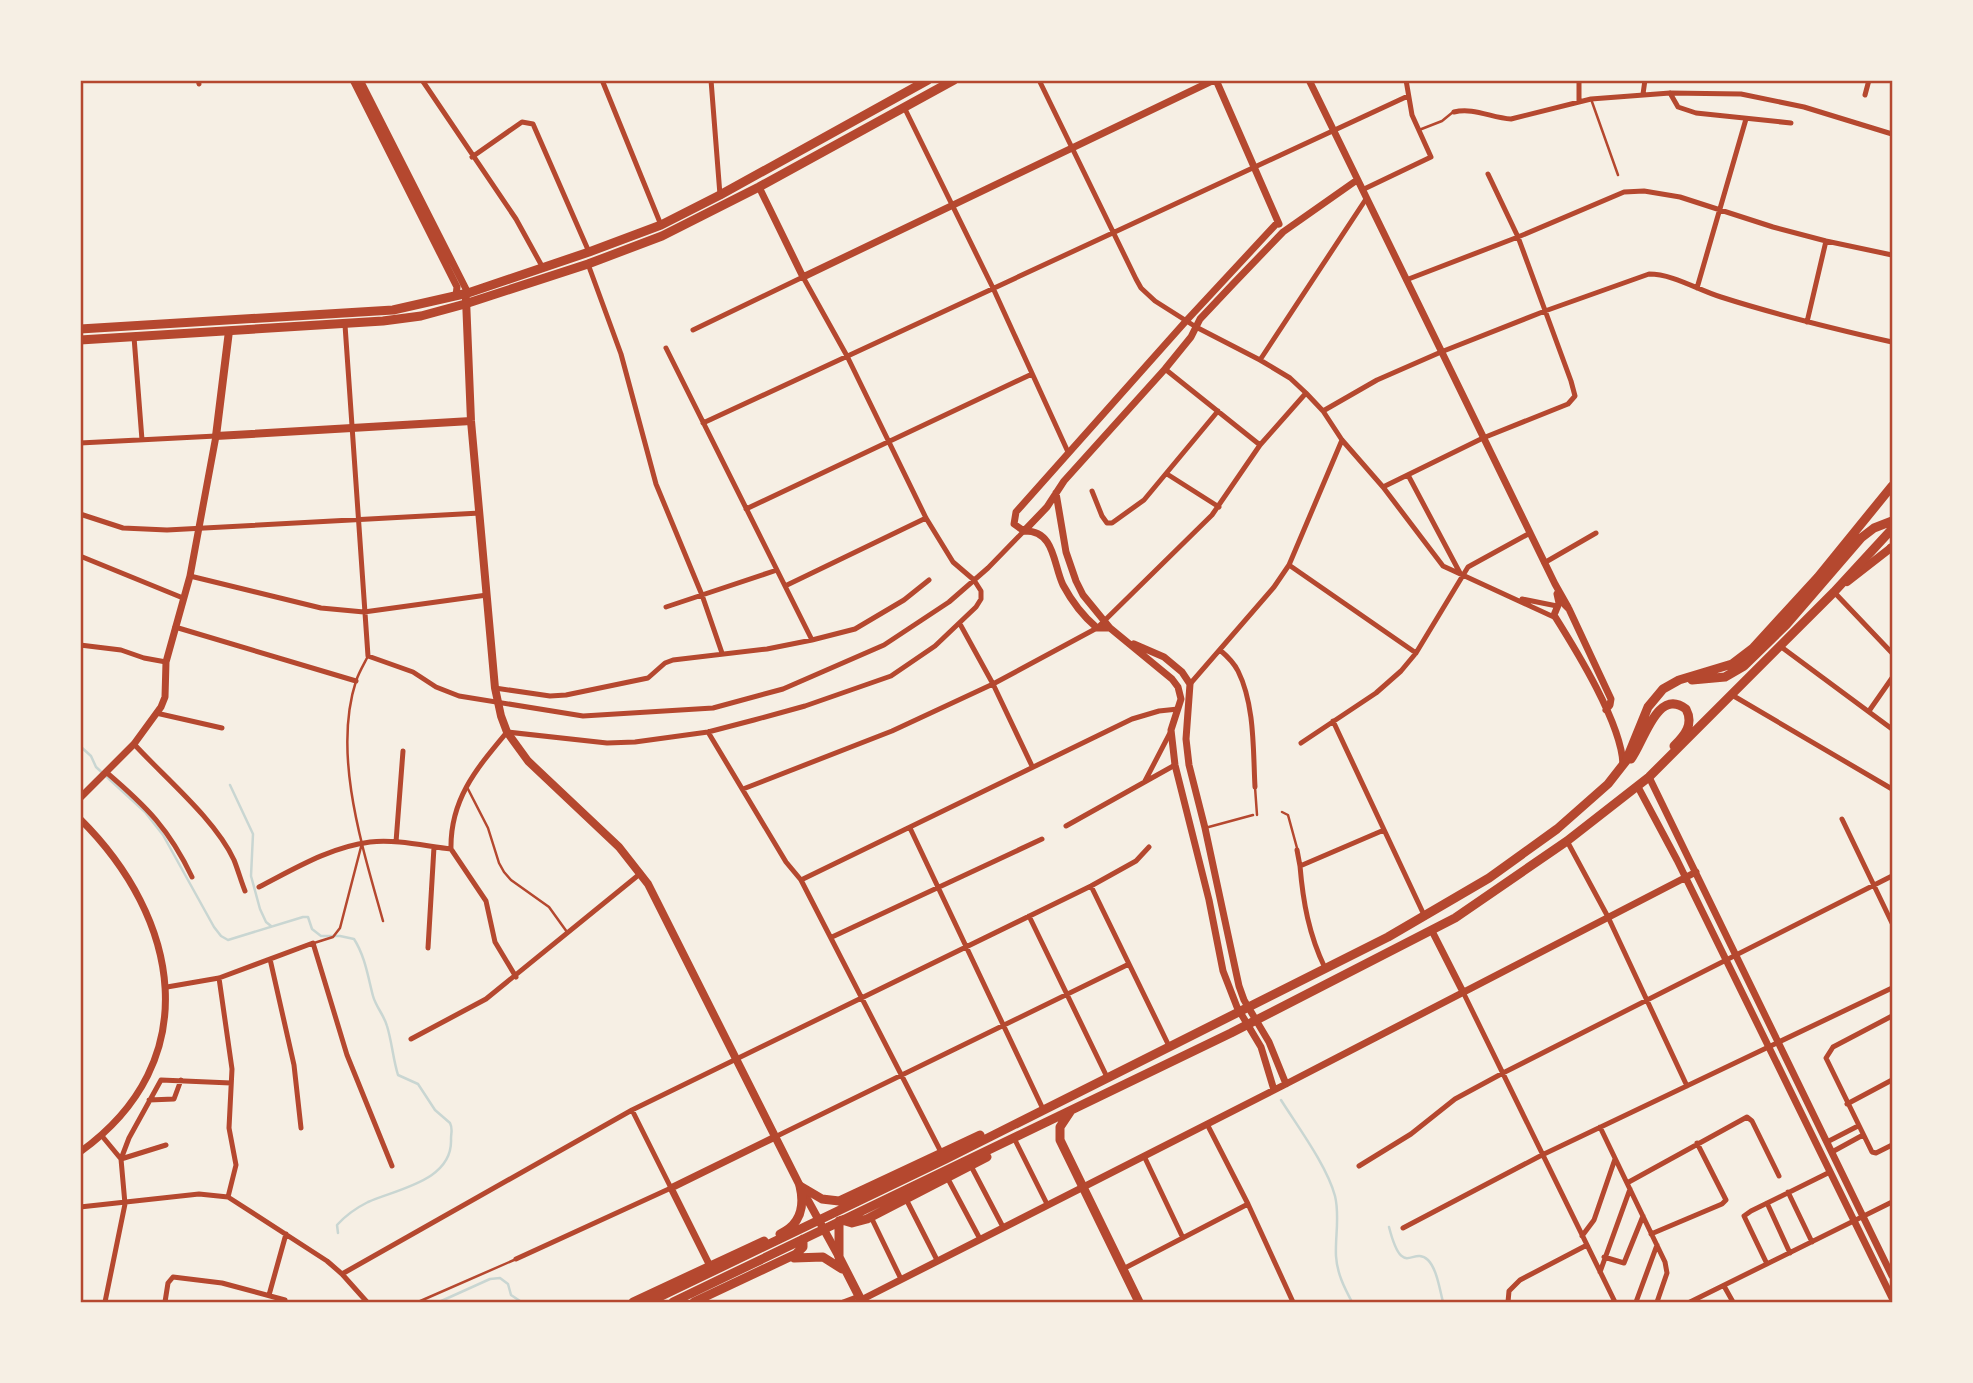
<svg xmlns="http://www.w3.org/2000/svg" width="1973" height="1383" font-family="Roboto,sans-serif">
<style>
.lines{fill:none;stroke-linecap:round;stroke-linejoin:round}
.stream{stroke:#c9d6d2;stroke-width:2.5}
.service{stroke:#b5482f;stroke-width:2.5}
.minor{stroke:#b5482f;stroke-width:5}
.tertiary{stroke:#b5482f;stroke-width:7}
.secondary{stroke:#b5482f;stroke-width:8}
.primary{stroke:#b5482f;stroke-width:9}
.neatline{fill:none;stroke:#b5482f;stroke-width:2.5}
</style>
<rect width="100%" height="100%" fill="#f6efe4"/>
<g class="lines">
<path class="stream" d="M80,746L91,756L96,767L145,812L163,835L214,927L221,936L228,940L303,917H308L312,929L321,936H340L354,939C365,956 368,977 373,996C376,1007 384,1015 387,1026C392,1042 393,1059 398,1075L418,1084L435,1110L450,1123C453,1129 451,1132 451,1139C453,1181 397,1189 368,1202C356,1208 346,1215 337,1225L338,1233
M230,785L253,834L251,876L260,909L266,922L271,926
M1281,1100C1298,1127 1327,1166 1335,1196C1340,1216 1335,1236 1336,1256C1337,1273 1344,1287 1352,1302
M1389,1227C1403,1281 1412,1245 1428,1260C1437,1269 1440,1291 1443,1302
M439,1302L490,1279L500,1278L508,1284L511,1295L520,1301"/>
<path class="service" d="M1591,99L1618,175
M1419,130L1442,121L1453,112
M368,656C364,664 359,672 356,681C332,755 363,849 383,921
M1255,787L1257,815
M468,789L488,828L499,863L504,872L511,880L549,907L567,932
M1282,812L1288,815L1297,848
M1205,828L1253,815
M314,943L333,937L340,928L361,847
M418,1302L514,1260"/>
<path class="minor" d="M198,80L199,84
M422,80L516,219L543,268
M602,80L661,225
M711,80L720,195
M1039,80L1136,279L1141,288L1155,301L1196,327L1260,360L1290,378L1306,393L1323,411L1342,440L1383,487L1443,566L1556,618
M1670,93L1678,107L1696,113L1791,123
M1643,94L1645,80
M1865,95L1869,80
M1579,102V80
M904,107L993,288L1068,452
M1454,112C1473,107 1492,118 1511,119L1591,99L1670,93L1741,94L1804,107L1892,134
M472,157L522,122L533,124L589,252
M1362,190L1431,157L1412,115L1406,80
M588,264L621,354L656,484L702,595L722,653
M1406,280L1518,237L1624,192L1644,191L1680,197L1773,227L1826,241L1892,255
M1697,288L1746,119
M1807,322L1826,241
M345,325L368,656L413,672L436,687L459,696L583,716L713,708L783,689L884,645L949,602L988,568L1024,531
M134,337L142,440
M666,348L812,640
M1260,360L1366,199
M1165,369L1260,445
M1323,411L1377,380L1441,352L1545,311L1649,274C1673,274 1698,290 1721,297C1777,315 1835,329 1892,342
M703,423L1408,96
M80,443L216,436
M1167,474L1219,507
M1408,475L1460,573
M1383,487L1483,438L1568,404L1575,396L1571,381L1518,237L1488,174
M1092,491L1102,516L1107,523H1112L1144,500L1218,411
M746,509L1032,374
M80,514L123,528L167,530L480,513
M80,556L183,598
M1544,563L1596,533
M1289,565L1416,653
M190,576L321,608L364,612L487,595
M785,586L926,518
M1834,592L1892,653
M1522,599L1557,606
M666,607L777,570
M960,624L993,684L1032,766
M175,627L356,681
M80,645L121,650L144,658L166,662
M1780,646L1892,729
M1220,650C1227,656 1234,663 1238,671C1255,705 1253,751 1255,787
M1190,684L1274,587L1289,565L1342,440
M495,688L550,696L566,695L648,678L665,663L673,660L767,649L812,640L855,629L904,600L929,580
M1732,695L1892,789
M1869,711L1892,678
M156,713L222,728
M1333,721L1425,917
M708,732L786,862L801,880L941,1152
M1301,743L1376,693L1401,671L1416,653L1468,567L1530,533
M134,744C164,777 215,819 234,860C238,870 241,881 245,891
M106,772C147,807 169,829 192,877
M1145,781L1171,731
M743,789L892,731L993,684L1097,628L1212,515L1260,445L1306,393
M1842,819L1892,923
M1066,826L1175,765
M910,828L1043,1109
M1567,841L1608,917L1687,1086
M396,842L403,751
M451,849C450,799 477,768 507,732L607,743L635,742L708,732L754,720L805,706L891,676L935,646L976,607L981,599V591L974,580L953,562L926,518L847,356L803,277L693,330
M451,849L486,901L495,942L516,977
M1297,850L1300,866
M801,880L1132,719L1159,711L1178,709
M1091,886L1169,1046
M259,887C294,869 330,847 370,842C396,839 425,846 451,849
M1029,916L1107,1077
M832,937L1042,839
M428,948L434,847
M270,959L294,1065L301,1128
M1325,968C1309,935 1303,902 1300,866L1384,830
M219,978L232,1069L229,1128L236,1165L228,1197
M167,987L219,978L313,943L347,1055L392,1166
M1463,992L1615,1302
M1892,1016L1833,1047L1826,1058L1872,1152L1876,1153L1892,1145
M411,1039L486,999L641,873
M149,1100L174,1099L181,1080
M1847,1104L1892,1080
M1207,1124L1248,1204L1293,1302
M1600,1127L1665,1262L1667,1273L1657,1302
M102,1136L121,1159L125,1204L105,1302
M775,1137L1129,964
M1014,1138L1047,1204
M1827,1142L1858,1126
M1832,1152L1863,1135
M1144,1156L1183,1238
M121,1159L129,1138L161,1080L231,1083
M121,1159L166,1145
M971,1166L1003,1227
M1359,1166L1411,1134L1455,1099L1503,1073L1892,876
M948,1179L980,1239
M1627,1183L1747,1117L1752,1121L1779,1176
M1788,1192L1812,1242
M906,1199L937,1260
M1767,1203L1790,1253
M80,1207L199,1194L228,1197L327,1261L342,1274L367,1302
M871,1217L901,1279
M1403,1228L1542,1155L1892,988
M1651,1234L1722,1204L1726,1200L1697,1143
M1582,1236L1594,1220L1615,1159
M1604,1257L1624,1263L1643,1216
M516,1259L671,1188L632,1110
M1767,1264L1744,1216L1751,1211L1830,1172
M1123,1269L1248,1204
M1600,1272L1630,1189
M342,1274L632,1110L1091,886L1136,861L1149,847
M1724,1286L1733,1302
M269,1295L286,1234
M165,1302L168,1283L173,1277L222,1283L285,1300
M843,1302L859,1296
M1508,1302L1509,1291L1520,1280L1587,1245
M1636,1302L1657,1245
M1690,1302L1892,1202"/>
<path class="tertiary" d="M353,80L457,287L456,296
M360,80L468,293
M1216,80L1279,224
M1309,80L1555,584L1568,607
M759,187L803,277L1214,80
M1056,493L1066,552L1076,581L1083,595L1110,628L1172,679L1178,687L1181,699L1171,730L1175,765L1209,900L1223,971L1237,1007L1261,1047L1274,1090
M1024,531L1047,507L1064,481L1165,369L1191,337L1200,319L1233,284L1283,232L1357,180
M1024,531L1014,524L1016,512L1186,321L1278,222
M1025,531C1055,531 1053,564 1063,585C1071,600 1084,617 1097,628H1110
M1557,594L1559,603L1554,615C1576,650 1622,724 1623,765
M1565,605L1569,609L1611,699L1610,705L1606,710
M1134,644L1164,657L1182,672L1190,684L1186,739L1189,765L1205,828L1239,986L1244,1000L1269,1042L1286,1084
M1649,777L1892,1276
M1638,787L1677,860L1892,1298
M80,798L134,744L161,707L165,697L166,662L190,576L216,436
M80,819C180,918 207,1061 80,1152
M1432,931L1463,992
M710,1266L671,1188L775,1137
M861,1300L1284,1085L1696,872"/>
<path class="secondary" d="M466,299L471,421L495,688L501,716L507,732L528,761L619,847L648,884L800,1186L839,1257
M229,331L216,436L471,421
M1847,582L1892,547"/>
<path class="primary" d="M80,329L393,310L468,293L589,252L661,225L720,195L928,80
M80,340L383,321L421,316L465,304L588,264L662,236L759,187L954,80
M1891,548H1892
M1692,680L1725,677L1744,666L1786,625L1861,538L1874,528L1892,521
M1631,759C1644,742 1657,687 1686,709C1694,724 1685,735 1674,746
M1070,1112L1060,1127V1140L1139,1302
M800,1186L822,1199L839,1201L980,1135
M842,1220L852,1223L867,1219L987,1157
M839,1221V1257L862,1302
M780,1234C800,1225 805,1207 800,1186
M794,1258L823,1257L842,1269
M633,1302L764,1241
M649,1302L946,1159L1388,937L1489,878L1557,829L1608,784L1626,761L1648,707L1663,689L1679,680L1732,664L1753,648L1818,577L1892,486
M673,1302L1231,1033L1455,918L1567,841L1649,777L1834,592L1892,529
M694,1302L796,1254L803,1247V1239"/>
</g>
<rect width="1973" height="1383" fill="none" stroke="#f6efe4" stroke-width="164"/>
<rect x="82" y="82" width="1809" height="1219" class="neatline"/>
</svg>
